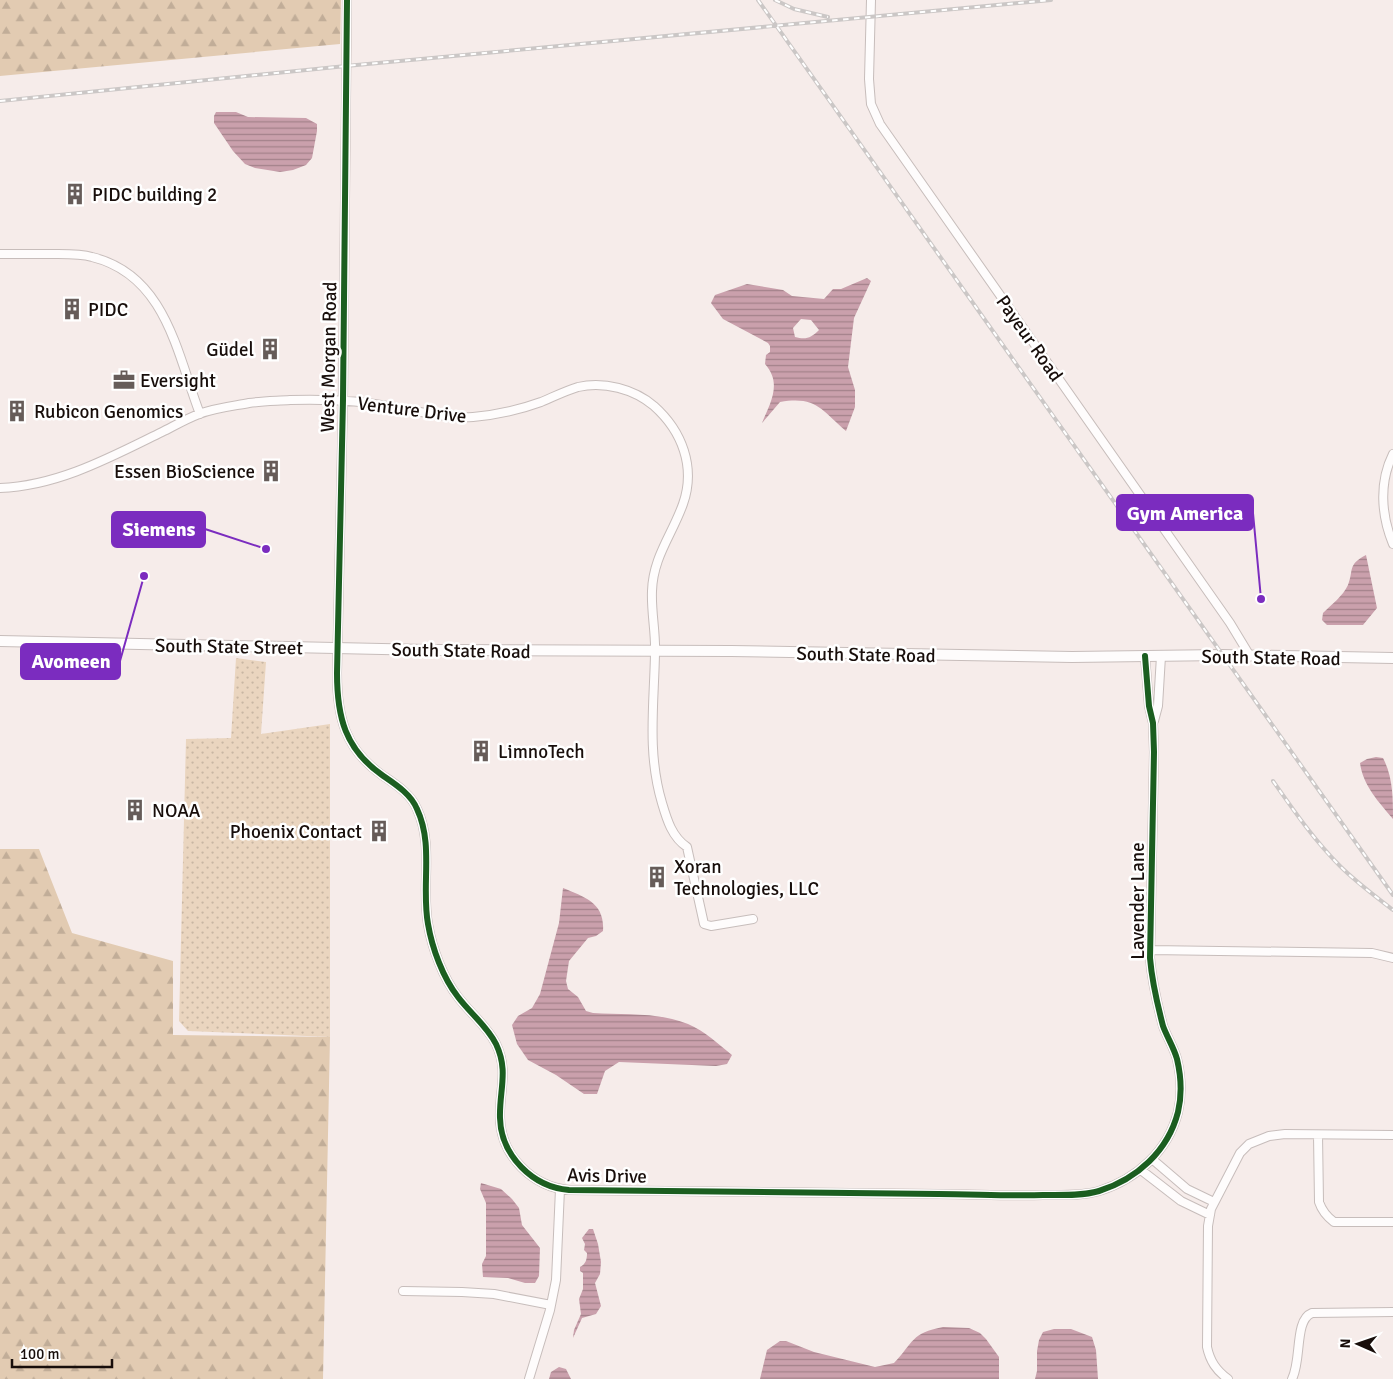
<svg xmlns="http://www.w3.org/2000/svg" width="1393" height="1379" font-family="Signika,sans-serif">
<style>
.grass{fill:url(#grass-dots)}
.forest{fill:url(#forest-firs)}
.water{fill:url(#water-rules);fill-rule:evenodd}
.lines{fill:none;stroke-linecap:round;stroke-linejoin:round}
.minor-casing{stroke:#c7bdbb;stroke-width:10}
.secondary-casing{stroke:#c7bdbb;stroke-width:12}
.minor{stroke:#fefcfc;stroke-width:8}
.secondary{stroke:#fefcfc;stroke-width:10}
.rail-casing{stroke:#cbc7c6;stroke-width:4}
.rail{stroke:#fff;stroke-width:2;stroke-dasharray:5.5;stroke-linecap:butt}
.cycleway-casing{stroke:#fff;stroke-width:9}
.cycleway{stroke:#1b5e20;stroke-width:6}
.labels{text-anchor:middle;stroke-width:5;stroke-linejoin:round;paint-order:stroke}
.poi-label{font-size:19px;fill:#180e0b;stroke:#fff;text-anchor:start}
.street-label{font-size:19px;fill:#180e0b;stroke:#fff}
.leader{fill:none;stroke:#7b2cbf;stroke-width:2}
.callout-dot{fill:#7b2cbf;stroke:#fff;stroke-width:2}
.callout{fill:#7b2cbf;stroke:#7b2cbf;stroke-width:2}
.callout-label{font-size:20px;text-anchor:middle;font-weight:bold;fill:#fff}
</style>
<defs>
<pattern id="grass-dots" width="8" height="8" patternUnits="userSpaceOnUse" patternTransform="scale(1.25)"><rect width="8" height="8" fill="#ead5bf"/><path d="M2 2h.1M6 6h.1" fill="none" stroke="#c8b6a3" stroke-width="1.8" stroke-linecap="round"/></pattern>
<pattern id="forest-firs" width="22" height="20" patternUnits="userSpaceOnUse" patternTransform="scale(1.25)"><rect width="22" height="20" fill="#e2cbb2"/><path d="M5 1l3.5 6h-7zM16 11l3.5 6h-7z" fill="#c1ad98"/></pattern>
<pattern id="water-rules" width="6" height="5" patternUnits="userSpaceOnUse" patternTransform="scale(1.25)"><rect width="6" height="5" fill="#caa0ac"/><path d="M0 2.5h6" fill="none" stroke="#a3818a"/></pattern>
</defs>
<rect width="100%" height="100%" fill="#f6ecea"/>
<path class="grass" d="M236,658L266,662L261,734L330,724V1037L188,1031L179,1021L186,739L231,738Z"/>
<path class="forest" d="M0,0H341L340,44L0,76Z
M0,849H39L72,933L173,961V1035L330,1037L323,1379H0Z"/>
<path class="water" d="M216,112H236L248,117L306,118L317,124V131L312,158L306,165L293,170L280,172L255,168L245,164L233,151L214,123V116Z
M867,278L871,281L854,318L848,367L855,390V407L846,431C821,410 817,396 780,402L762,423C771,402 782,383 765,364L766,355L770,352V346L768,343L723,319L711,303L715,295L747,284L783,290L792,296L824,299L833,289H841ZM801,319L811,320L819,330C811,338 806,340 795,337L793,328Z
M1366,555L1377,608L1363,625H1327L1322,620L1323,613C1331,605 1343,596 1348,585C1354,570 1347,565 1366,555Z
M1376,757L1383,758C1393,777 1393,798 1393,819C1379,802 1363,786 1360,763L1367,759Z
M563,888C585,897 605,903 603,931L596,936L588,938L569,961L566,981L568,989L578,997L586,1011L593,1013C624,1015 659,1012 688,1024C705,1031 718,1044 732,1055L727,1064L716,1066L619,1062L605,1071L597,1094H584L556,1075L528,1060L517,1044L512,1025L518,1016L532,1008L540,994L559,923Z
M481,1183L501,1189L512,1199L519,1208L522,1225L540,1248L539,1276L535,1283H525L508,1278L483,1277L482,1264L486,1256V1203L480,1189Z
M589,1229H593L598,1244L601,1262L600,1274L595,1283L601,1306L596,1314L582,1318L573,1338L574,1330L581,1314L579,1299L583,1289V1273L580,1271V1267C586,1264 587,1259 587,1253L584,1250L585,1244L582,1238Z
M943,1327L969,1328L980,1333L986,1339L999,1357V1379H760L767,1350L780,1341H786L814,1352L875,1367L894,1363C914,1342 911,1333 943,1327Z
M1054,1329H1071L1092,1337L1096,1350L1098,1379H1035L1037,1371V1351L1039,1340L1043,1332Z
M559,1367L566,1369L571,1379H549L551,1372Z"/>
<g class="lines">
<g class="minor-casing">
<path id="minor" d="M347,0L343,400L337,673C337,717 345,749 382,775C395,784 411,794 417,809C434,845 421,886 428,924C432,948 443,978 458,997C470,1013 487,1026 496,1044C509,1071 499,1091 500,1118C501,1156 533,1187 569,1190C692,1191 815,1192 938,1194C973,1194 1008,1196 1043,1195C1061,1195 1082,1196 1099,1191C1137,1179 1168,1151 1178,1112C1182,1095 1181,1076 1177,1059C1174,1048 1167,1037 1163,1026C1157,1003 1152,982 1150,958L1154,752L1153,723L1149,706L1145,656
M871,0L869,79L871,104L880,124L1230,623L1250,656
M0,254C19,254 38,254 58,254C69,254 82,254 92,257C166,275 177,354 200,414
M1393,454C1379,482 1381,515 1393,544
M0,488C58,486 111,457 162,432C174,426 186,419 199,414C214,408 233,406 249,403C263,401 276,401 290,400C324,399 359,400 393,407C419,411 447,419 473,417C496,415 519,410 541,402C553,397 565,391 578,387C604,381 634,389 654,406C682,431 696,467 683,504C672,535 653,557 652,591C651,612 656,633 655,654C654,705 647,753 662,803C667,820 672,837 687,847L704,924L711,926L753,919
M1154,721L1158,706L1161,656
M1150,950L1372,953L1393,958
M1318,1135L1319,1202C1322,1211 1326,1216 1334,1222H1393
M1152,1159L1187,1189L1214,1202
M1141,1170L1181,1201L1210,1215
M403,1291L462,1292L494,1294L551,1305
M529,1379L550,1310L556,1280L560,1189
M1228,1379C1216,1370 1210,1361 1207,1347L1208,1226L1211,1209L1240,1153L1249,1144L1269,1136L1285,1134L1393,1135
M1292,1379C1302,1360 1294,1320 1312,1313L1393,1312"/>
</g>
<g class="secondary-casing">
<path id="secondary" d="M0,641L428,650L731,651L1072,657L1222,655L1393,658"/>
</g>
<use href="#minor" class="minor"/>
<use href="#secondary" class="secondary"/>
<g class="rail-casing">
<path id="rail" d="M758,0L1393,895
M775,0L794,9L828,17
M0,101L346,66L1051,0
M1273,781C1294,811 1314,840 1340,866C1356,882 1375,896 1393,910"/>
</g>
<use href="#rail" class="rail"/>
<g class="cycleway-casing">
<path id="cycleway" d="M347,0L343,400L337,673C337,717 345,749 382,775C395,784 411,794 417,809C434,845 421,886 428,924C432,948 443,978 458,997C470,1013 487,1026 496,1044C509,1071 499,1091 500,1118C501,1156 533,1187 569,1190C692,1191 815,1192 938,1194C973,1194 1008,1196 1043,1195C1061,1195 1082,1196 1099,1191C1137,1179 1168,1151 1178,1112C1182,1095 1181,1076 1177,1059C1174,1048 1167,1037 1163,1026C1157,1003 1152,982 1150,958L1154,752L1153,723L1149,706L1145,656"/>
</g>
<use href="#cycleway" class="cycleway"/>
</g>
<defs>
<g id="building-bare" transform="scale(1.725)"><path d="M-4-6H4V6H1V3H-1V6H-4ZM-2.5-4.3h1.7v1.8h-1.7ZM.8-4.3h1.7v1.8H.8ZM-2.5-1h1.7V.8h-1.7ZM.8-1h1.7V.8H.8Z" fill="#665c59" stroke="#fff" stroke-width="2.5" paint-order="stroke"/></g>
<g id="office-bare" transform="scale(1.725)"><path d="M-6-3h4V-5.5h4V-3h4V5H-6ZM-1-4.5V-3h2v-1.5ZM-6 0V1H6V0Z" fill="#665c59" stroke="#fff" stroke-width="2.5" paint-order="stroke"/></g>
</defs>
<g fill-rule="evenodd">
<use href="#building-bare" x="75" y="194"/>
<use href="#building-bare" x="72" y="309"/>
<use href="#building-bare" x="270" y="349"/>
<use href="#office-bare" x="124" y="380"/>
<use href="#building-bare" x="17" y="411"/>
<use href="#building-bare" x="271" y="471"/>
<use href="#building-bare" x="481" y="751"/>
<use href="#building-bare" x="135" y="810"/>
<use href="#building-bare" x="379" y="831"/>
<use href="#building-bare" x="657" y="877"/>
</g>
<g class="labels">
<g class="poi-label">
<text x="92" y="201">PIDC building 2</text>
<text x="88" y="316">PIDC</text>
<text x="254" y="356" text-anchor="end">Güdel</text>
<text x="140" y="387">Eversight</text>
<text x="34" y="418">Rubicon Genomics</text>
<text x="255" y="478" text-anchor="end">Essen BioScience</text>
<text x="498" y="758">LimnoTech</text>
<text x="152" y="817">NOAA</text>
<text x="362" y="838" text-anchor="end">Phoenix Contact</text>
<text x="674" y="873">Xoran<tspan x="674" dy="22">Technologies, LLC</tspan></text>
</g>
<g class="street-label">
<text transform="translate(1030 338) rotate(55)" y="7">Payeur Road</text>
<text transform="translate(328 357) rotate(-89)" y="7">West Morgan Road</text>
<text transform="translate(412 409) rotate(7)" y="7">Venture Drive</text>
<text transform="translate(229 646) rotate(1)" y="7">South State Street</text>
<text transform="translate(461 650) rotate(1)" y="7">South State Road</text>
<text transform="translate(866 654) rotate(1)" y="7">South State Road</text>
<text transform="translate(1271 657) rotate(1)" y="7">South State Road</text>
<text transform="translate(1137 901) rotate(-90)" y="7">Lavender Lane</text>
<text transform="translate(607 1175) rotate(1)" y="7">Avis Drive</text>
</g>
</g>
<path class="leader" d="M1261 599L1253 513M266 549L205 529M144 576L120 661"/>
<g class="callout-dot">
<circle cx="1261" cy="599" r="5"/>
<circle cx="266" cy="549" r="5"/>
<circle cx="144" cy="576" r="5"/>
</g>
<g class="callout">
<rect x="1117" y="495" width="136" height="35" rx="5"/>
<rect x="112" y="512" width="93" height="35" rx="5"/>
<rect x="21" y="644" width="99" height="35" rx="5"/>
</g>
<g class="callout-label">
<text x="1185" y="520">Gym America</text>
<text x="159" y="536">Siemens</text>
<text x="71" y="668">Avomeen</text>
</g>
<g transform="translate(1358 1344) rotate(272)" stroke="#ffffff" stroke-width="4" paint-order="stroke">
<path d="M0-4L9 19L0 12L-9 19Z" fill="#180e0b"/>
<text y="-8" font-size="14" font-weight="bold" text-anchor="middle" fill="#180e0b">N</text>
</g>
<path d="M12 1359v8h100v-8" fill="none" stroke="#180e0b" stroke-width="2.5"/>
<text x="20" y="1359" font-size="15" fill="#180e0b" stroke="#ffffff" stroke-width="4" paint-order="stroke">100 m</text>
</svg>
